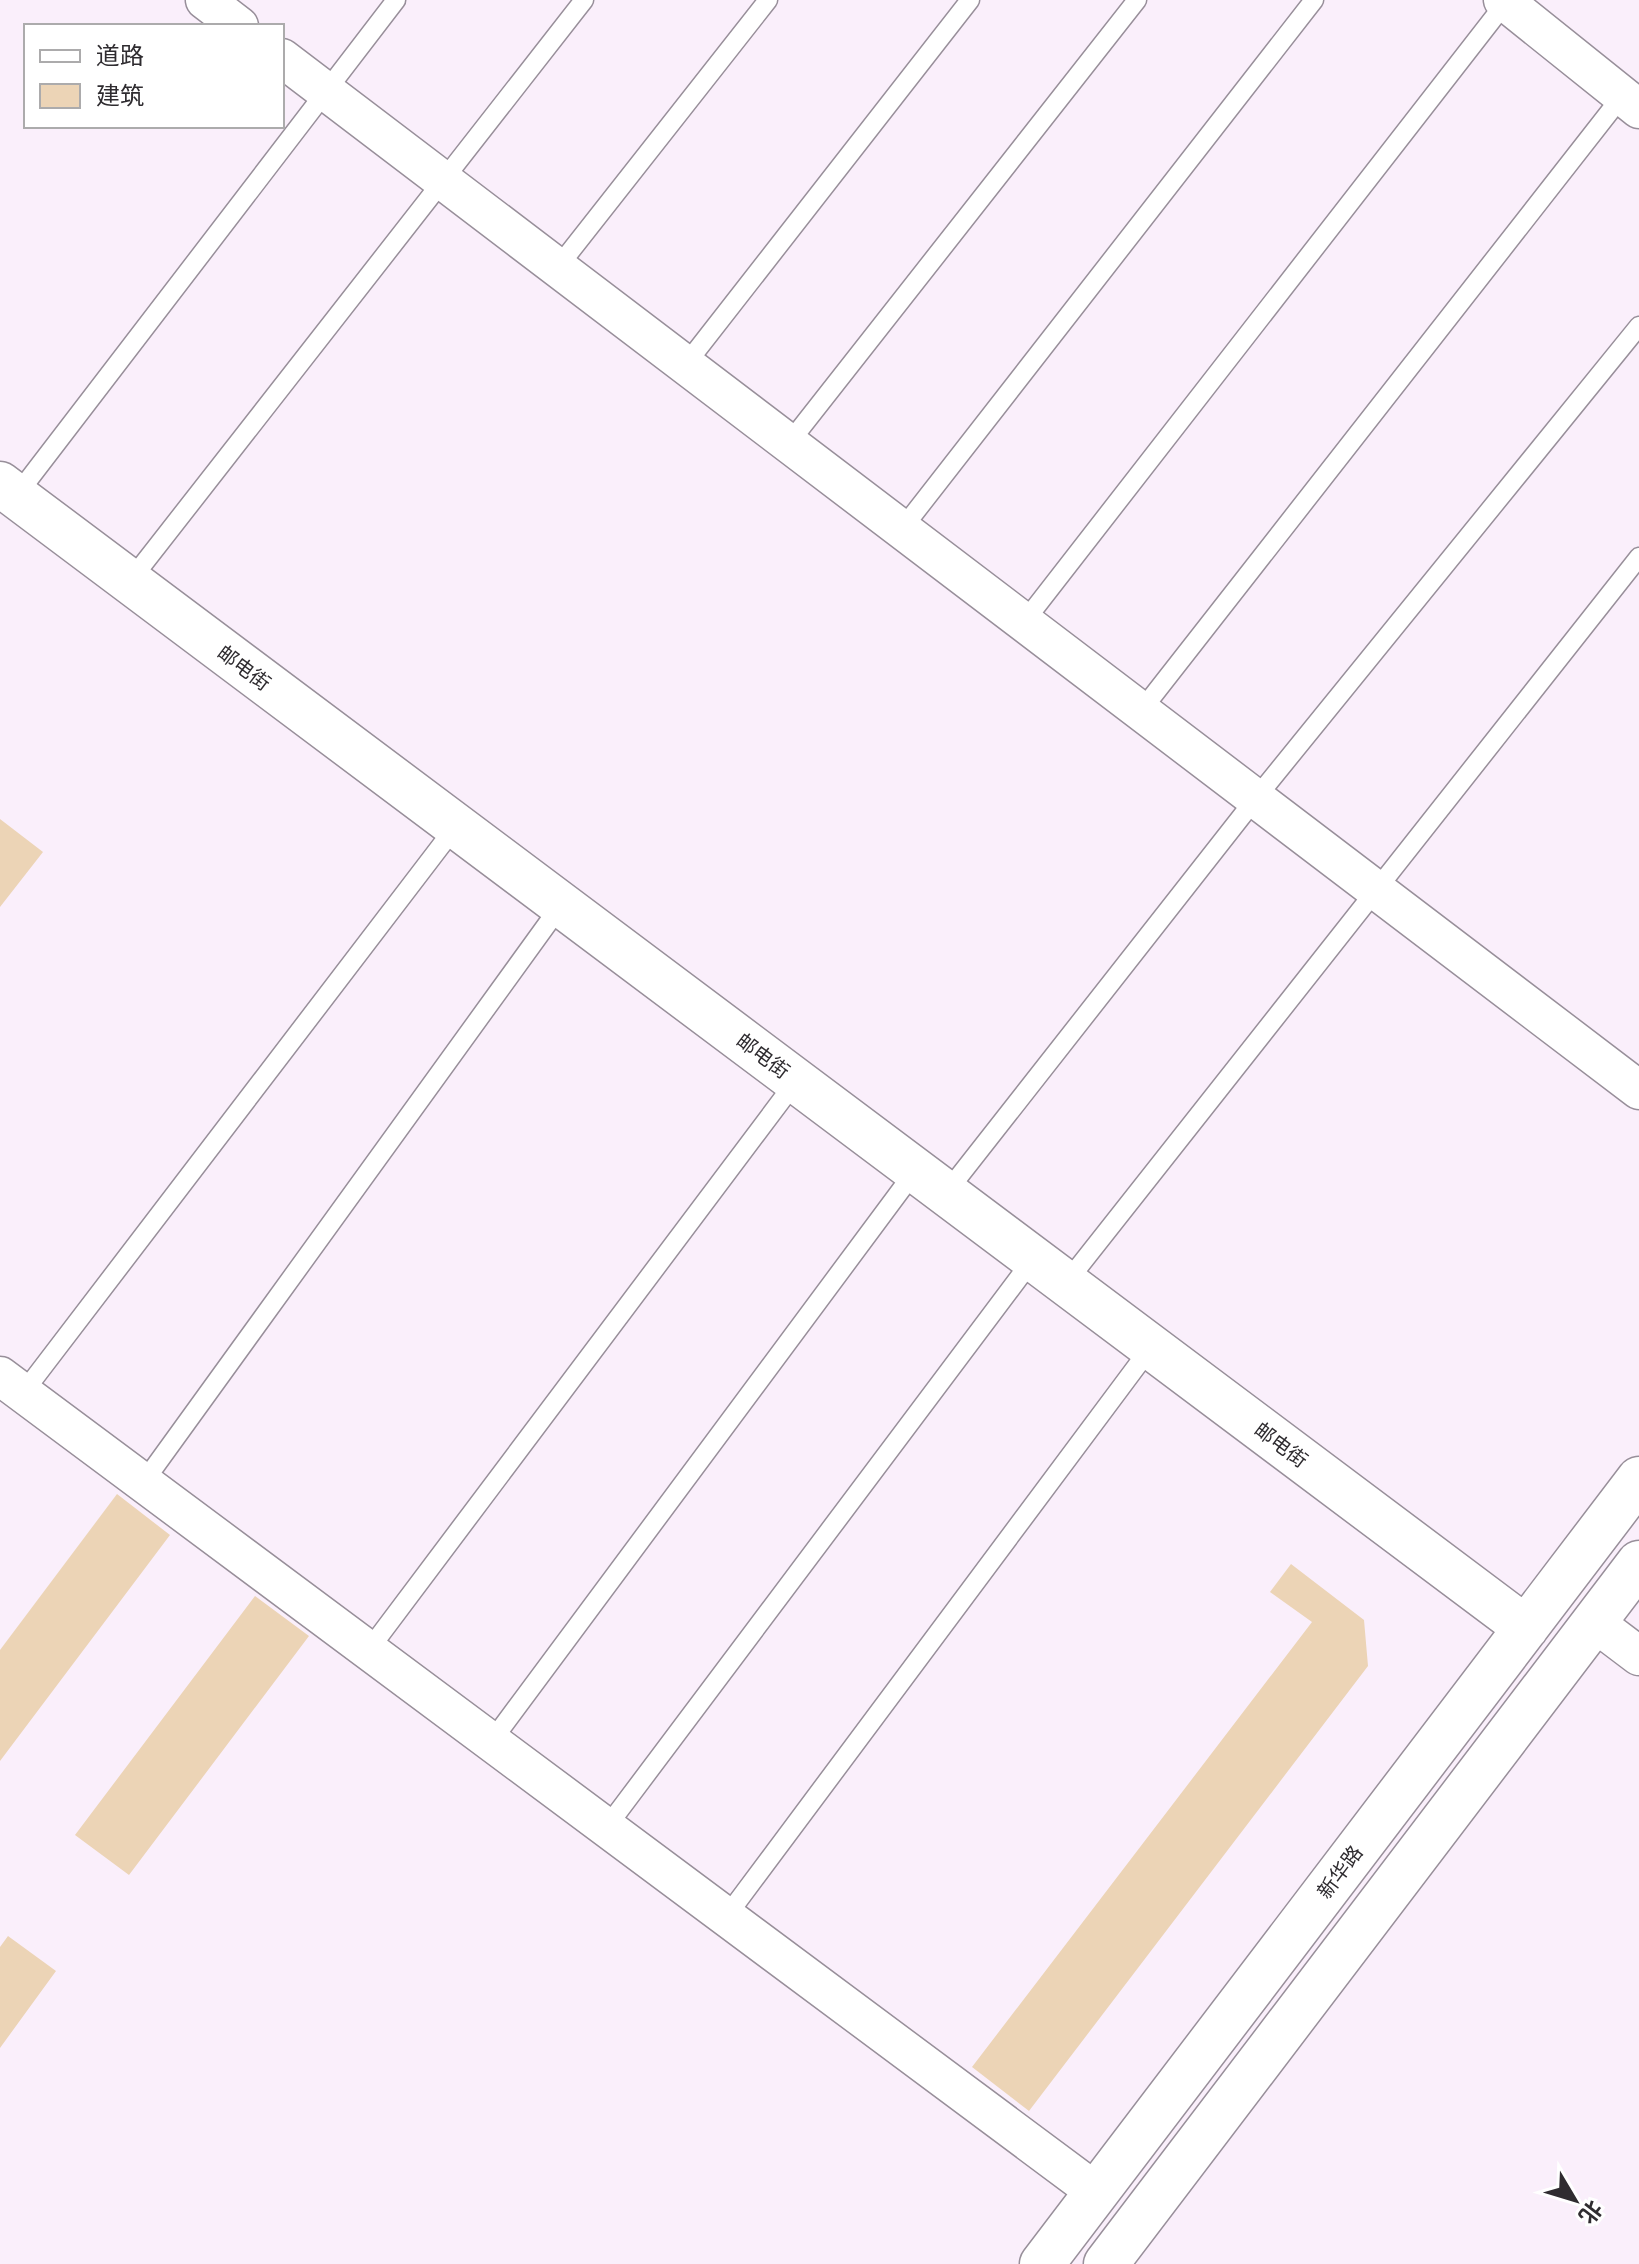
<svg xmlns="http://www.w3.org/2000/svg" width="1639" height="2264" font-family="Commissioner,'Noto Sans SC',sans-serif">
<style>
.building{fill:#ecd4b6}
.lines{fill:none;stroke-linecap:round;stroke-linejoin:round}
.lane-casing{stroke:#988f9a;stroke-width:21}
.street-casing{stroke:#988f9a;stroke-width:41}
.secondary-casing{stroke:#988f9a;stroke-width:47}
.lane{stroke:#fff;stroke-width:18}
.street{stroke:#fff;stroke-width:38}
.secondary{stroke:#fff;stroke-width:44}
.labels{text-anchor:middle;stroke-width:6;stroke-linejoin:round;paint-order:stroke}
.street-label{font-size:20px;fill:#2f2c30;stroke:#fff}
</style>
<rect width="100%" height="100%" fill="#faeffb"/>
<path class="building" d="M0,819L43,852L0,907Z
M117,1494L170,1535L0,1761V1650Z
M1291,1564L1364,1620L1368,1666L1029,2111L972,2067L1312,1622L1270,1592Z
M255,1596L309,1636L129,1875L75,1835Z
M8,1936L56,1971L0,2048V1947Z"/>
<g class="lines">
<g class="lane-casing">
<path id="lane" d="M558,267L768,0
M686,364L970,0
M789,443L1137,0
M16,496L396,0
M902,529L1314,0
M130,581L584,0
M1024,622L1506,2
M1141,711L1622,96
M946,1193L1256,798L1639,326
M1066,1283L1639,557
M23,1393L456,826
M143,1483L561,905
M368,1651L796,1081
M491,1742L915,1171
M606,1828L1033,1259
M726,1917L1151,1347"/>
</g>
<g class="street-casing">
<path id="street" d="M205,0L239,26
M1503,0L1639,109
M282,58L1639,1090
M0,1376L1096,2192
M1594,1622L1639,1656"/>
</g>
<g class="secondary-casing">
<path id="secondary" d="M0,484L1526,1628
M1042,2264L1639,1479
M1106,2264L1639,1563"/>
</g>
<use href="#lane" class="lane"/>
<use href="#street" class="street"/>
<use href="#secondary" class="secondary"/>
</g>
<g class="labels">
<g class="street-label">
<text transform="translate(244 668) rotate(37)" y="7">邮电街</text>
<text transform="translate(763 1056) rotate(37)" y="7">邮电街</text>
<text transform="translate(1281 1445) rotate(37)" y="7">邮电街</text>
<text transform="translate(1340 1872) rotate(-53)" y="7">新华路</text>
</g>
</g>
<rect x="24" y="24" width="260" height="104" fill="#ffffff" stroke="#acabac" stroke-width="2"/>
<rect x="40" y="50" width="40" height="12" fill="#ffffff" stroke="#acabac" stroke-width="2"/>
<text x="96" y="64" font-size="24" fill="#2f2c30">道路</text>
<rect x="40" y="84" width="40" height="24" fill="#ecd4b6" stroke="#acabac" stroke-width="2"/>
<text x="96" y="104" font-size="24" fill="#2f2c30">建筑</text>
<g transform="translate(1575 2200) rotate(128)" stroke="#ffffff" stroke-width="6" paint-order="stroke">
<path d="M0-6L14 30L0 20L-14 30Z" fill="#2f2c30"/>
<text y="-12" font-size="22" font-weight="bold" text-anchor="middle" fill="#2f2c30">北</text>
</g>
</svg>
